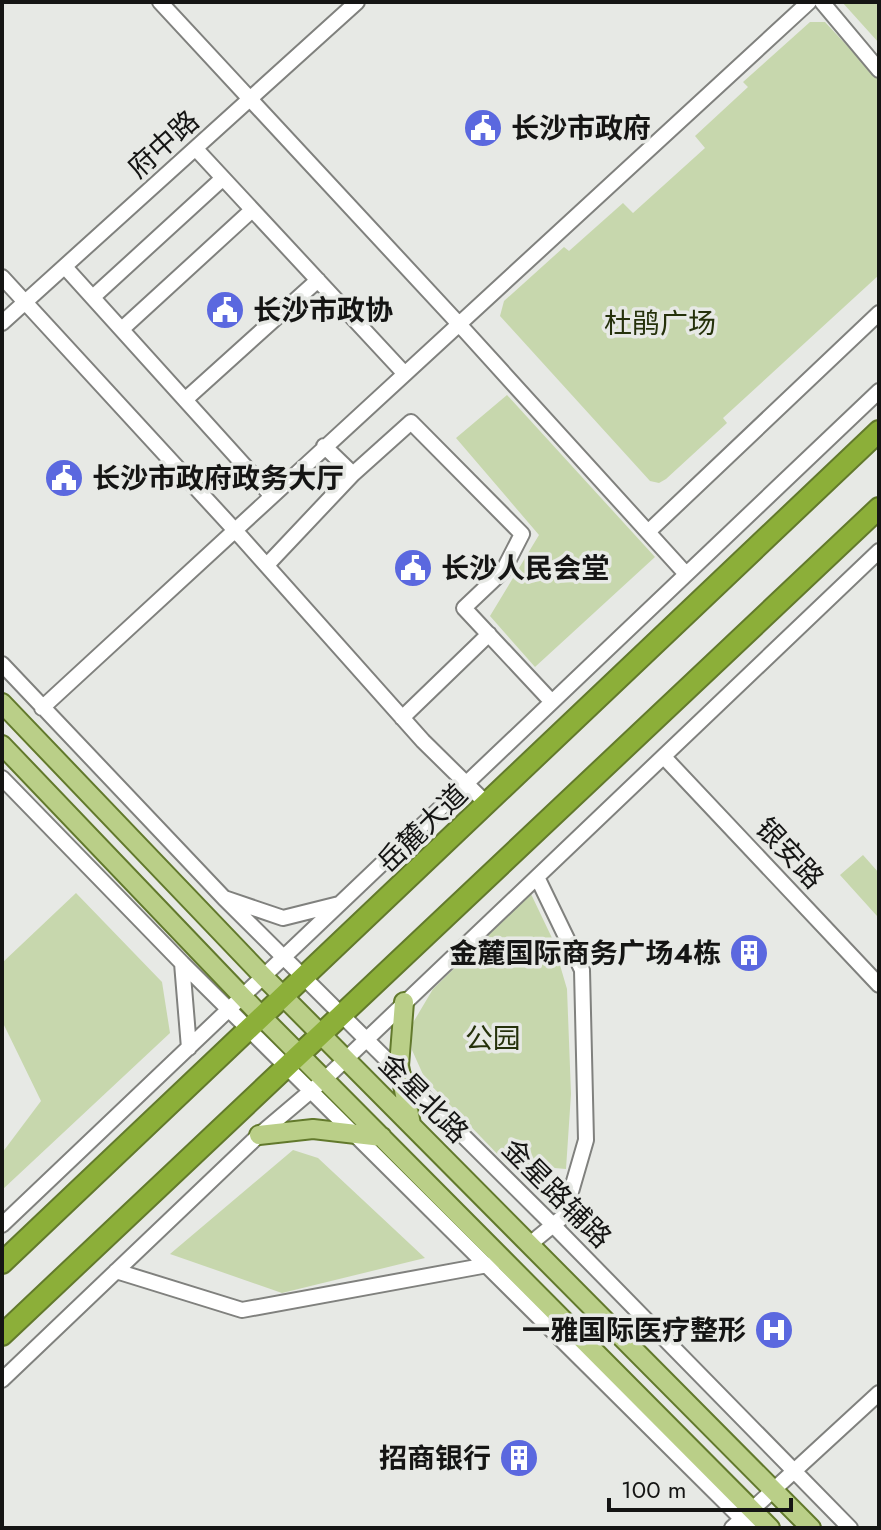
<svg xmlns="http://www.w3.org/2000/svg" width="881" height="1530" font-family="Jost,'Noto Sans SC',sans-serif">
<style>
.green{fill:#c7d7ad}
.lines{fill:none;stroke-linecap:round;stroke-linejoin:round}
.minor-casing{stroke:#80817e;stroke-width:18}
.major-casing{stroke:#62792c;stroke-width:22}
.highway-casing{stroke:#62792c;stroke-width:24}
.minor{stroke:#fff;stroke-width:14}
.major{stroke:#bacf88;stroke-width:18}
.highway{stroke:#8caf39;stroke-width:20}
.labels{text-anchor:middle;stroke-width:7;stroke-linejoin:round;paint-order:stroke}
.poi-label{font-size:28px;font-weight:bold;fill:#151514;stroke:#e7e9e5;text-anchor:start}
.street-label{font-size:28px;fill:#151514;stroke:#e7e9e5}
.park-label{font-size:28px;fill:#25310b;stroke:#e7e9e5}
</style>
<rect width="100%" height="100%" fill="#e7e9e5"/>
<path class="green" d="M842,2H879V43Z
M810,22H825L879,80V275L723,418L727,423L666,479L659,483L650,481L500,316L504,301L564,247L569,251L623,203L633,213L705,148L695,136L748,87L743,82Z
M507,395L655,557L535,667L490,616L539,535L456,438Z
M863,855L879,873L877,916L840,875Z
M76,893L162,982L170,1033L2,1190V1153L41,1101L2,1021V963Z
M531,894L552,938L567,989L571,1094L566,1169L507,1164L425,1079L412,1050L411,1026L433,989Z
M293,1150L318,1158L425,1258L282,1293L170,1254Z"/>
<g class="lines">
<g class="minor-casing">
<path id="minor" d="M160,2L458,323L686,574
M822,2L879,70
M196,149L404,373
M65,267L271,495
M2,277L242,538L423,741L487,804
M93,297L222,179
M2,323L357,2
M122,329L251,211
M186,399L318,280
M324,446L353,474
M648,532L879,313
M267,565L353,474L411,422L522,534L503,571L464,608L551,701
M2,664L224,898L283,918L339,904
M42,708L809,2
M402,718L489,634
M664,757L879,985
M2,778L182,963L189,1048
M224,898L553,1225L850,1528
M182,963L751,1528
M2,1225L879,391
M530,1244L564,1216L586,1140L582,970L537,877
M116,1271L242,1310L493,1264
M2,1380L259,1135L325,1079L879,551
M732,1528L879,1393"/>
</g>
<g class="major-casing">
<path id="major" d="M2,703L264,977L811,1528
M2,745L262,1017L770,1528
M404,1002L399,1066L411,1124
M259,1135L313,1129L382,1137"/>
</g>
<g class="highway-casing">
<path id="highway" d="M2,1263L879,431
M2,1335L879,508"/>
</g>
<use href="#minor" class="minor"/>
<use href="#major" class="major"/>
<use href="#highway" class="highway"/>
</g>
<defs>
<g id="civic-disc" transform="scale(2)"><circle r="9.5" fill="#5b68df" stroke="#e7e9e5"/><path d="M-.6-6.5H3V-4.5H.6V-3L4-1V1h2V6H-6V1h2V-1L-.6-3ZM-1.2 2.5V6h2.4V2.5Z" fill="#fff"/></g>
<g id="building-disc" transform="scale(2)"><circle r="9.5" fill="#5b68df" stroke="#e7e9e5"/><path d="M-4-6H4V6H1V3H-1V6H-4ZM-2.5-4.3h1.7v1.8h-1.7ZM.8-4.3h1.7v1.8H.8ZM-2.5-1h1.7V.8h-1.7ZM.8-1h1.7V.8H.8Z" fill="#fff"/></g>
<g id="hospital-disc" transform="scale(2)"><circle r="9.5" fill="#5b68df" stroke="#e7e9e5"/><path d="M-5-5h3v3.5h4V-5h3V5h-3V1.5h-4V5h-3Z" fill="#fff"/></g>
</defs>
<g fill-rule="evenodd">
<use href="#civic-disc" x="483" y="128"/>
<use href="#civic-disc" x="225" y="310"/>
<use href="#civic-disc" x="64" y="478"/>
<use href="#civic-disc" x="413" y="568"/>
<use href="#building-disc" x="749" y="953"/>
<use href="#hospital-disc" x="774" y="1330"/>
<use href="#building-disc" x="519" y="1458"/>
</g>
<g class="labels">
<g class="poi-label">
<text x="511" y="138">长沙市政府</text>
<text x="253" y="320">长沙市政协</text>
<text x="92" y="488">长沙市政府政务大厅</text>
<text x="441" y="578">长沙人民会堂</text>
<text x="721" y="963" text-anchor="end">金麓国际商务广场4栋</text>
<text x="746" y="1340" text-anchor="end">一雅国际医疗整形</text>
<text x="491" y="1468" text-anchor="end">招商银行</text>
</g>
<g class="street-label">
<text transform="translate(163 144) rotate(-42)" y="10">府中路</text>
<text transform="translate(422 828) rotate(-44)" y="10">岳麓大道</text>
<text transform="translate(790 853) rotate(47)" y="10">银安路</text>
<text transform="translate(424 1098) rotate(45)" y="10">金星北路</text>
<text transform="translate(557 1193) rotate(45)" y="10">金星路辅路</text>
</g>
<g class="park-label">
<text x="660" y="333">杜鹃广场</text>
<text x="493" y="1048">公园</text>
</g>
</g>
<rect width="881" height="1530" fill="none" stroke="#151514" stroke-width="8"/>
<path d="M609 1498v12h182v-12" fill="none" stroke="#151514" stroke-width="4"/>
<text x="621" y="1498" font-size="24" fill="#151514" stroke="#e7e9e5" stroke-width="6" paint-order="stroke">100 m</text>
</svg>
